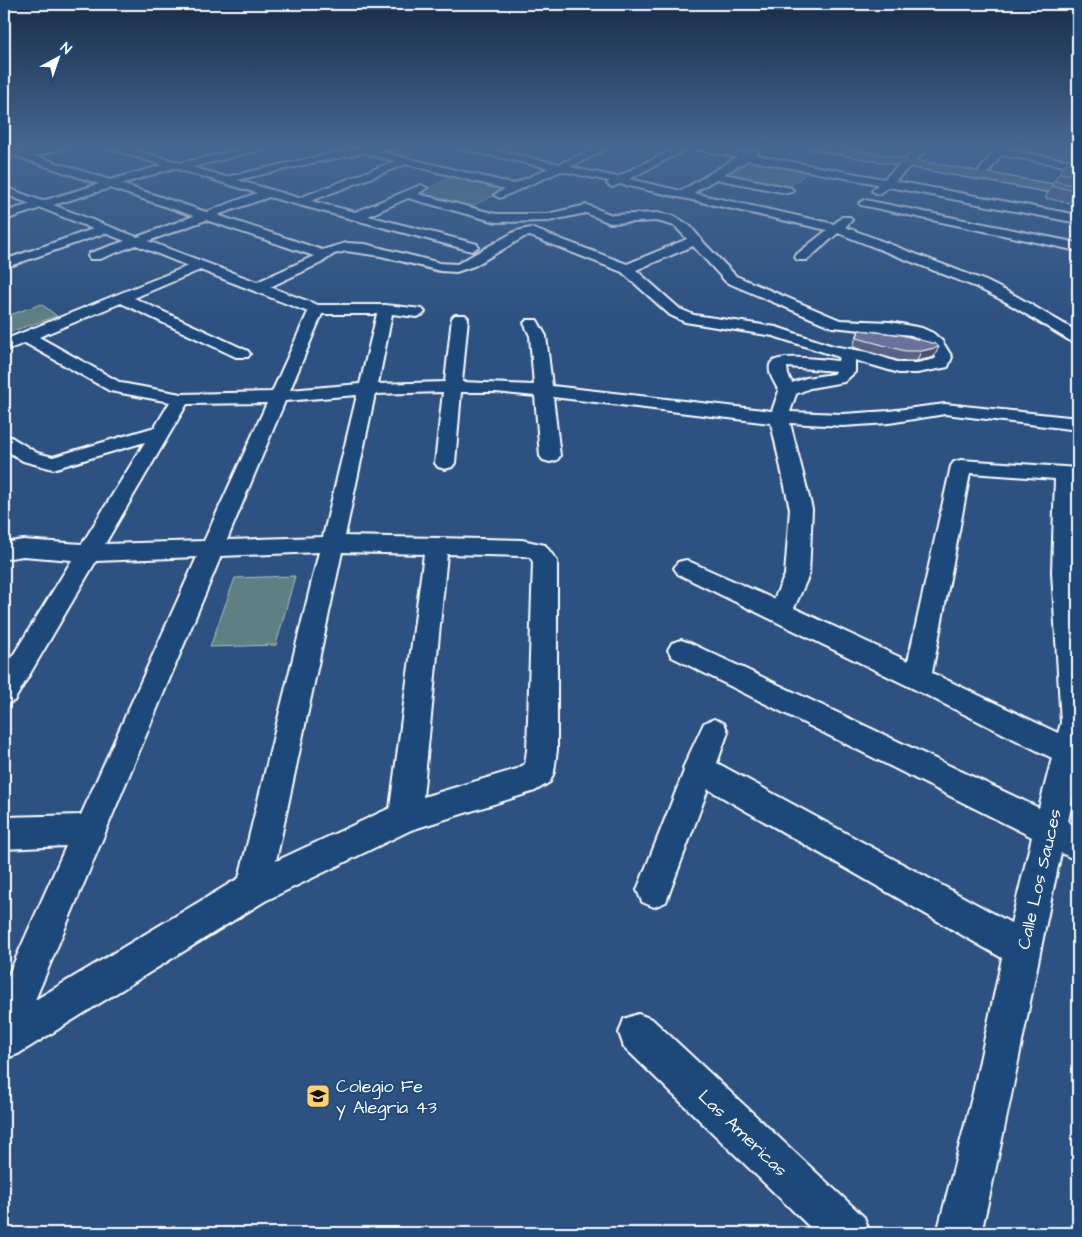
<svg xmlns="http://www.w3.org/2000/svg" width="1082" height="1237" font-family="'Architects Daughter',sans-serif">
<style>
.green{fill:#5e7f83;stroke:#aebfc1}
.lines{fill:none;stroke-linecap:round;stroke-linejoin:round}
.minor-casing{stroke:#fff;stroke-width:4}
.major-casing{stroke:#fff;stroke-width:3}
.minor{fill:#1f4a7a;fill-rule:evenodd}
.major{fill:#6b7f7c;fill-rule:evenodd}
.wall{fill:#596285;stroke:#fff}
.shaded-wall{fill:#48506c;stroke:#fff}
.building{fill:#67729b;stroke:#fff}
.labels{text-anchor:middle;stroke-width:4;stroke-linejoin:round;paint-order:stroke}
.near-street-label{font-size:18px;fill:#fff;stroke:#1f4a7a}
.near-poi-label{font-size:18px;fill:#fff;stroke:#1f4a7a;text-anchor:start}
</style>
<rect width="100%" height="100%" fill="#2d5281"/>
<filter id="ink" filterUnits="userSpaceOnUse"><feTurbulence type="fractalNoise" baseFrequency=".02" numOctaves="2"/><feDisplacementMap in="SourceGraphic" scale="10" xChannelSelector="R" yChannelSelector="G"/><feConvolveMatrix kernelMatrix="1 2 1 2 8 2 1 2 1" color-interpolation-filters="sRGB"/></filter>
<g filter="url(#ink)">
<path class="green" d="M405,145H436L400,157L368,150Z
M463,145H538L512,156Z
M1013,145H1066L1078,147V162L1008,151Z
M752,158L810,171L787,188L725,175Z
M455,176L509,188L468,208L414,194Z
M41,304L57,316L4,334V317Z
M295,576L276,645L210,647L235,578Z"/>
<g class="lines">
<g class="minor-casing">
<path id="minor" d="M55,145H71L69,147L35,156L110,180L163,165L105,147L103,145H117L181,163L259,145H275L273,147L192,167L226,177L333,153L380,145H403L398,148L377,151L514,184L549,168L456,148L451,145H468L559,164L602,145H614L612,147L570,167L617,177L681,145H701L745,153L753,149L758,152L755,155L884,179L921,145H931L895,181L1078,215V223L889,187L878,194L872,191L878,184L748,160L724,174L791,188L793,190L791,192L787,193L716,179L693,193L834,224L842,217H850L852,220L845,227L986,281L1016,296L1078,332V344L1072,342L1006,302L976,287L838,233L807,260H797L795,257L797,254L827,230L620,184L612,187L607,184L609,181L561,171L500,198L494,195L505,189L406,164L311,201L355,212L421,185L427,188L418,194L496,214H547L587,205L612,215L657,213L674,216L690,226L705,244L736,276L840,320L890,322L922,328L933,333L942,341L952,357L948,367L917,373H899L855,360V372L844,382L810,388L796,394L790,412L843,414L889,411L945,404L1078,418V430L945,414L889,423L843,426L790,423L812,509L809,575L794,608L908,661L951,466L954,462L961,460L1078,468V480H1075L1076,572L1078,600V773L1068,822L1078,828V861L1061,853C1033,980 1011,1107 981,1233H937L973,1093L1002,958L708,789L666,902L654,907L642,902L637,890L684,771L683,768L704,723L714,719L724,723L728,732L717,763L1011,923L1032,837L672,657L668,650L672,643L681,640L690,643L1039,808L1052,758L908,686L678,574L674,568L678,562L686,560L774,599L785,575L790,509L771,423L553,397L560,456L557,460L550,462L543,460L540,456L535,396L495,392H461L455,463L452,467L445,469L438,467L435,463L443,392L375,394L345,536L522,540L545,545L557,561V750L554,772L550,782L535,791L411,830L265,901L18,1054L4,1059V985L66,846L4,849V817L81,815L197,557L96,561L14,701L4,704V670L72,560L23,556L4,559V543L23,540L82,544L145,442L53,469L23,461L4,449V435L11,437L37,453L53,457L155,427L170,402L110,391L25,343L4,351V340L188,266L136,245L100,259H90L88,256L90,253L125,241L105,233L4,268V260L93,229L41,208L4,220V212L31,204L4,194V187L42,201L99,184L4,152V146L24,152ZM689,148L737,157L681,191L629,179ZM368,152L369,155L395,161L299,198L237,180L312,163ZM174,168L257,193L206,212L121,184ZM110,188L194,216L137,237L53,205ZM269,197L472,251L478,247L477,244L368,216L408,198L496,222L548,221L586,213L610,223L657,221L675,226L687,239L627,264L531,228L516,231L457,264L440,263L365,244L346,243L322,250L217,215ZM206,220L314,256L257,282L148,241ZM530,236L622,272L670,315L685,322L773,336L839,357L838,361C827,360 772,352 770,365C768,374 775,383 779,391L772,411L552,386L546,336L537,320H527L524,323L530,336L534,385L462,382L468,318L465,315H455L452,318L445,382L378,384L392,314L417,317L422,315L425,312L422,309L386,305H318L270,287L321,263L334,254L346,251L381,256L440,271L456,272L474,266L524,237ZM693,246L726,282L832,327L911,335C923,340 929,346 936,357L935,359L917,363H900L867,352L833,346L776,327L694,315L680,309L636,270ZM200,270L308,312L272,392L181,394L121,383L39,337L121,303L236,357H248L250,354L248,351L134,298ZM322,314H377L360,384L290,390ZM787,367L836,371L833,374L806,378L792,383L788,375ZM357,395L323,537L227,540L285,401ZM267,403L204,541L105,544L187,404ZM970,473L1055,479L1052,572L1061,723L1058,733L932,673ZM319,552L239,878L35,1000L221,556ZM342,552L424,554L390,808L276,861ZM447,554L522,556L530,557L533,562L527,750L525,764L517,769L423,797Z
M999,145H1009L1005,150L1078,162V168L1001,155L988,173H980L979,171Z
M1066,145H1078V149L1068,147Z
M865,200L1078,243V251L861,205L859,203Z
M638,1014L652,1019L864,1217L870,1233H816L624,1047L619,1033L624,1019Z"/>
</g>
<g class="major-casing">
<path id="major" d="M35,145H52L51,147L4,159V153Z
M801,145H823L1078,189V197L806,148Z"/>
</g>
<use href="#minor" class="minor"/>
<use href="#major" class="major"/>
</g>
<path class="wall" d="M1078,165V185L1069,203L1045,198L1059,173Z
M859,330L901,335L934,357L917,361H900L853,347L855,340Z"/>
<path class="shaded-wall" d="M939,347L934,357L917,361L921,351Z"/>
<path class="building" d="M1065,163L1078,165V176L1059,173Z
M1054,181L1078,186L1075,190L1051,186Z
M859,330L901,335L936,344L939,347L921,351H905L857,338Z"/>
</g>
<linearGradient id="sky" x2="0" y2="1"><stop stop-color="#192d47"/><stop offset="0.46" stop-color="#466692"/><stop offset="1" stop-color="#466692" stop-opacity="0"/></linearGradient>
<rect width="1082" height="318" fill="url(#sky)"/>
<defs>
<g id="school-square" transform="scale(1.25)"><rect x="-9" y="-9" width="18" height="18" rx="4" fill="#ffd166" stroke="#1f4a7a"/><path d="M0-5L7-2L0 1L-7-2ZM-4 1L0 2.5L4 1V4Q0 6-4 4Z" fill="#111"/></g>
</defs>
<g fill-rule="evenodd">
<use href="#school-square" x="318" y="1096"/>
</g>
<g class="labels">
<g class="near-street-label">
<text transform="translate(1039 879) rotate(-77)" y="6">Calle Los Sauces</text>
<text transform="translate(743 1133) rotate(44)" y="6">Las Americas</text>
</g>
<g class="near-poi-label">
<text x="336" y="1092">Colegio Fe<tspan x="336" dy="21">y Alegria 43</tspan></text>
</g>
</g>
<rect width="1082" height="1237" fill="none" stroke="#1f4a7a" stroke-width="20"/>
<rect x="10" y="10" width="1062" height="1217" fill="none" stroke="#fff" stroke-width="2" filter="url(#ink)"/>
<g transform="translate(58 58) rotate(40)" stroke="#1f4a7a" stroke-width="4" paint-order="stroke">
<path d="M0-4L9 19L0 12L-9 19Z" fill="#ffffff"/>
<text y="-8" font-size="14" font-weight="bold" text-anchor="middle" fill="#ffffff">N</text>
</g>
</svg>
